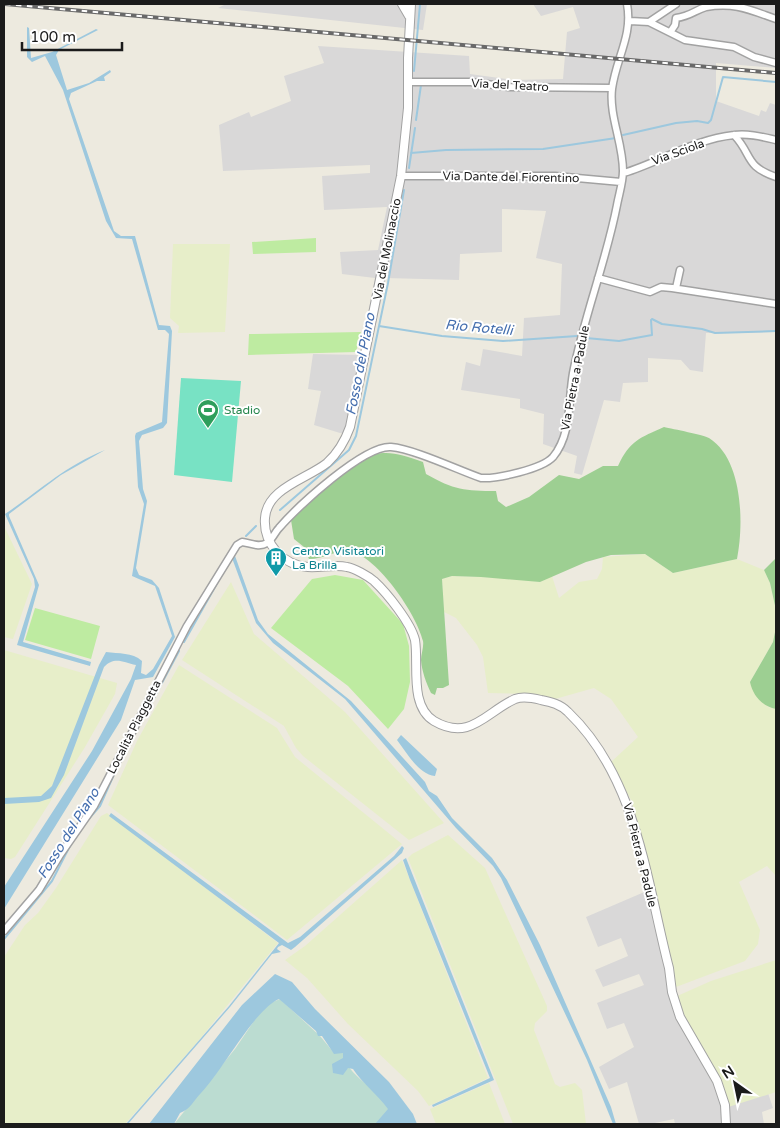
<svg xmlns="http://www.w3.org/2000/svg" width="780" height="1128" font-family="'Varela Round',sans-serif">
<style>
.residential{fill:#d9d8d8}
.farmland{fill:#e7eec9}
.grass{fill:#beeba1}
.forest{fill:#9dcf92}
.wetland{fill:#bbdcd1}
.pitch{fill:#78e2c4}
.water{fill:#9dc8de}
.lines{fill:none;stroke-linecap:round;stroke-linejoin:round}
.stream{stroke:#9dc8de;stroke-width:2}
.minor-casing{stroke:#a2a2a2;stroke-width:9}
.tertiary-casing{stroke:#a2a2a2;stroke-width:10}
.minor{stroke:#fff;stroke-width:6}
.tertiary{stroke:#fff;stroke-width:8}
.rail-casing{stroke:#696969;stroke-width:4}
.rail{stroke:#fff;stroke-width:2;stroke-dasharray:5.5;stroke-linecap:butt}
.labels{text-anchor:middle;stroke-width:4;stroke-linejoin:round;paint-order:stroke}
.street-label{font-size:12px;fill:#1b1b1b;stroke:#fff}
.leisure-label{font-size:12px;fill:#27864d;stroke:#fff;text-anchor:start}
.culture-label{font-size:12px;fill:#0d838f;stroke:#fff;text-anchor:start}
.water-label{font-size:14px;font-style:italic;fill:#446eae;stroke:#fff}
</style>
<rect width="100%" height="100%" fill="#edeadf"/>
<path class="residential" d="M226,4H427L423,30L218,8Z
M533,4H776V68L716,63V101L759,116L761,110L766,112L770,103L776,105V332L706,333L703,372L690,370L681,360L648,358V382L623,383L620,402L604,400L582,475L574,473L577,456L543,444L544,414L520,408V399L461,390L466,362L480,366L483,349L522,356L524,318L560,315L562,264L536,258L546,211L502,209V252L460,254L459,280L386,278L352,435L340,433L314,425L321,391L308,389L313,354L360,355L375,278L342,274L340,252L378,250L387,207L324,210L322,176L370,173V165L223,171L219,125L249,112L251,117L291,101L284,76L324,63L318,46L469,56L470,74L513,80L563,79L567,32L580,28L573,7L541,16Z
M649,890L672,992L717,1081L725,1107L768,1093L773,1108L762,1112L764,1124H675L674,1119L650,1124H639L627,1082L609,1089L599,1067L634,1047L624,1023L607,1029L597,1003L644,985L639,974L603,987L595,970L628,956L621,938L598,947L586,917Z"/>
<path class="farmland" d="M173,244H230L225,332L178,333L179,326L170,318Z
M4,526L32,584L13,639L4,637Z
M645,554L673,573L737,559L764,570L770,583L776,610V627L773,642L750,682L768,707L776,709V876L767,866L739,882L760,930L758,944L745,961L676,987L644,843L631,800L611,762L638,737L611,699L594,688L555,699L535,694L488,693L483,657L477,645L456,618L444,612L442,579L452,576L512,578L540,582L552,576L559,598L579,582L597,579L602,569L603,557Z
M231,582L254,634L345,712L444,823L409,840L303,756L296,748L284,726L182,660Z
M4,650L117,683L115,694L85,747L15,857L11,859L4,858Z
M179,665L277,728L295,757L402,844L287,940L108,805L137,741Z
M107,813L278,943L199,1040L125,1124H4V957L25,925L38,913L56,888L101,816Z
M448,835L485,868L547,1006V1011L535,1023L534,1030L555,1084L560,1087L575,1083L582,1090L586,1124H513L408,858L412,854Z
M402,860L488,1078L429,1106L418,1091L348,1024L307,978L285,960L305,946Z
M776,960V1092L725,1108L680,1017L675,997L711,981Z
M489,1083L505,1124H436L430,1109Z"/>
<path class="grass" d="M316,238V252L253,254L252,242Z
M361,332L356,352L248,355L249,334Z
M335,575L363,580L403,624L409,646L410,682L404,709L388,729L348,686L271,628L312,579Z
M35,608L100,626L91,659L25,640Z"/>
<path class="forest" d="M664,427C673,429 704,435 709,438C743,459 744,524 737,559L673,573L645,554L611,555L586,562L540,582L481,577L452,576L442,579L449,685L443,688H437L435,695L431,693C426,682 422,672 421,660C421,654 424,647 423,641C417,615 378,557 350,551C339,549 324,559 309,559L304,547L294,539L291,520L293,517L360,458C387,449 397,453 423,462L426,474C454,490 465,491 496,491L498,501L506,507L529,497L559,475L579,479L603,466H618C630,440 640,438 664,427Z
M776,558V610L770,583L764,570Z
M776,627V709C762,706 753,696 750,682L773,642Z"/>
<path class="wetland" d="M280,999L320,1036L334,1053L343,1052C345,1072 369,1084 381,1098C388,1106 394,1116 400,1124H174L235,1049L258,1015L268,1004Z"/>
<path class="pitch" d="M181,378L241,381L232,482L174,475Z"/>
<path class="water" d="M27,27L29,28L31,58L52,52L96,29L98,30L59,50L56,55L67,90L89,83L110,70L111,72L104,77L105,81H97L71,93L69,99L114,231L121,236H135L159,325L170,326L172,331L167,423L163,428L142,435L139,441L143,489L147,501L136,568L139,575L152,580L159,588L175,637L153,677L135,680L121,720L4,909V887L92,751L131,679L136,665C123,662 114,656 104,667L64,775L51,798L39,802L4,804V798L41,796L52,786L99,665L106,652C119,654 132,652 142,661L141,673L146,675L153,669L172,636L155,586L132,576L144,504L138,487L135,436L136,433L162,422L169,334L165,330H158L132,239L116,238L106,221L63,90L45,56L32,62L27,57Z
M105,450L61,475L9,514V516L39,585L23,642L91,662L90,666L17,645L35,587L34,579L5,514C41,490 63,467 105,450Z
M234,553L258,620L268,634L351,701L425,782L429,791L437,796L452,818L492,858L507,880L540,945L611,1107L616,1124H613L587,1060L501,878L493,866L456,828L345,699L273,643L256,623L232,558Z
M401,735L437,769L435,776C418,774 407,753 397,740Z
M111,813L288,943L300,937L394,856L402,846L404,848L402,853L295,947L291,950L282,945L278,947L277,949L281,952L272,954L230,1007L128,1124H126L229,1006L279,943L109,816Z
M406,858L494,1080L433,1107L432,1105L490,1078L410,880L403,860Z
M275,974L292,982L315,1009L389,1082L413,1114L417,1124H375L388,1109C377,1094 363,1084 353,1069L348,1068L343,1075L333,1073L332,1064L343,1058V1053L334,1054L322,1036H318L316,1031L279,999C254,1010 223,1070 201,1093C193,1101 191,1109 180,1113L174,1124H149L242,1005Z"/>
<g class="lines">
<path class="stream" d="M414,71L420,4
M416,120L421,85
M623,135L676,123L697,121L708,123L711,120L723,77L776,82
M411,153L446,150L543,149L616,138
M409,168L415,128
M652,319L662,324L702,329L715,333L776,331
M379,326L442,336L503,341L577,336
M586,338L619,341L652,335L651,320
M280,510L349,450L356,436L388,283L404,190
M246,536L256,526
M184,642L224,571
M140,724L179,651
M86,822L100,806L115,772
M4,939L52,881L72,842"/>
<g class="minor-casing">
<path id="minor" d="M630,21L649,22L685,40L734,47L754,57L776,63
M649,22L676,4
M671,31L675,25L676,18C691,16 695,10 706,7C735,2 750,10 776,19
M408,82H471L509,87L612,88
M734,135C753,155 744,166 776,177
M624,173C660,162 695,139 734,135C748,133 763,137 776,140
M401,176H555L621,182
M598,278L650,292L661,287L672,288L776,304
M676,288L680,270
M4,931L39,890L60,855L94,806L187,626L237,545L242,542C250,543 259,548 267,543C272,540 275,532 279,528C297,507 364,445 391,447C414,449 458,470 481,478C497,479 542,469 553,457C572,434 568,401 573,373C584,316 606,262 617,205C619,194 623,182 623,171C623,143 609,116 612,89C616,58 633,36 627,4"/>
</g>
<g class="tertiary-casing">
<path id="tertiary" d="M402,4L409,16
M411,4L408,58V108L401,176L350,427C345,441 338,453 327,463C307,479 267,488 265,518C263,544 283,565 308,567C321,568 335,564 347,567C354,568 368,576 374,581C387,593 411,623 415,640C419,664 409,706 434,721C470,742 486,712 515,699C523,696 533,698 541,700C551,702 560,704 568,712C637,778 646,879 669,968L672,992L680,1017L717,1081L725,1105L726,1124"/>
</g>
<use href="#minor" class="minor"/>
<use href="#tertiary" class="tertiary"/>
<g class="rail-casing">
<path id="rail" d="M5,4L776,73"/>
</g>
<use href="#rail" class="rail"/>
</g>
<defs>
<g id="stadium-pin" transform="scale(1.125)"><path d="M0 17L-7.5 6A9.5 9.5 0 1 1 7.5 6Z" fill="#2e9e5b" stroke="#fff"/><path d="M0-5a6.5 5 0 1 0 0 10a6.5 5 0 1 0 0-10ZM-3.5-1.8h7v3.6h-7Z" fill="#fff"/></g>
<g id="building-pin" transform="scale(1.125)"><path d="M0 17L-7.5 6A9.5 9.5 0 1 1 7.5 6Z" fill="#0f9aa8" stroke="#fff"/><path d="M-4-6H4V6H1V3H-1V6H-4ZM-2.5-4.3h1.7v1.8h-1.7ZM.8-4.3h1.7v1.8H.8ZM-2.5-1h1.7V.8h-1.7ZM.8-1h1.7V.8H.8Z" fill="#fff"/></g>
</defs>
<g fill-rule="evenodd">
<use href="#stadium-pin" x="208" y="410"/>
<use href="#building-pin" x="276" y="558"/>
</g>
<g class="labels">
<g class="street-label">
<text transform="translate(510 85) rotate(3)" y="4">Via del Teatro</text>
<text transform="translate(678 152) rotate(-20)" y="4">Via Sciola</text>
<text transform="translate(511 177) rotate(1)" y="4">Via Dante del Fiorentino</text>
<text transform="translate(387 249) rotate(-79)" y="4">Via del Molinaccio</text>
<text transform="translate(575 378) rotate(-79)" y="4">Via Pietra a Padule</text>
<text transform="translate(134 727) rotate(-63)" y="4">Località Piaggetta</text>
<text transform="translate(640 855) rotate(76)" y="4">Via Pietra a Padule</text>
</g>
<g class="leisure-label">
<text x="224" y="414">Stadio</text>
</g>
<g class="culture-label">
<text x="292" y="555">Centro Visitatori<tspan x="292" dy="14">La Brilla</tspan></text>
</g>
<g class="water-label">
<text transform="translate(479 327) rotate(5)" y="5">Rio Rotelli</text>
<text transform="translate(360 364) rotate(-79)" y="5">Fosso del Piano</text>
<text transform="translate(68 833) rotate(-58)" y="5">Fosso del Piano</text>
</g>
</g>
<rect width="780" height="1128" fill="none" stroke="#1b1b1b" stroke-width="10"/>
<g transform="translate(735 1083) rotate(327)" stroke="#ffffff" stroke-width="4" paint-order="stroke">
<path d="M0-4L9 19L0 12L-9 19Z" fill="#1b1b1b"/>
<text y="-8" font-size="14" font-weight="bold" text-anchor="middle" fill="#1b1b1b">N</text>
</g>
<path d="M22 42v8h100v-8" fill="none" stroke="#1b1b1b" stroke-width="2.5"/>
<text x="30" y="42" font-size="15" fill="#1b1b1b" stroke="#ffffff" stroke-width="4" paint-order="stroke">100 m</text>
</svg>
